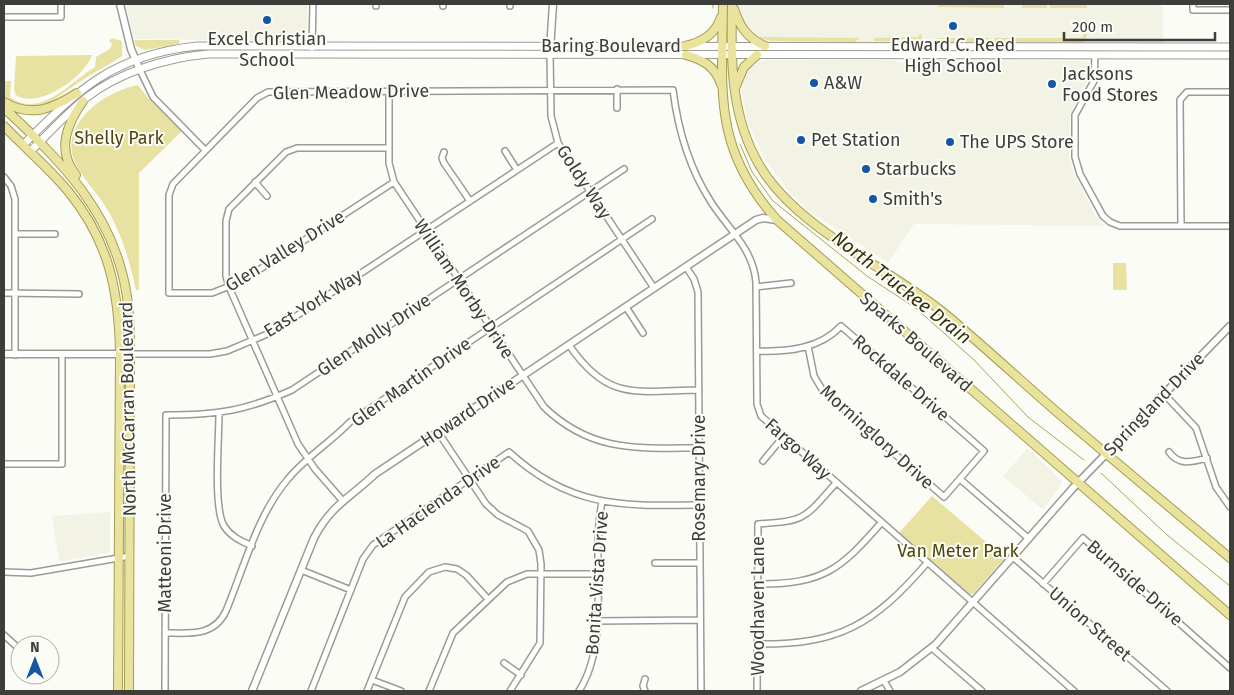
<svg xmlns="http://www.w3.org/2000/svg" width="1234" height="695" font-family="'Fira Sans',sans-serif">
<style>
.built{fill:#f2f2e5}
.green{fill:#e7e2a2}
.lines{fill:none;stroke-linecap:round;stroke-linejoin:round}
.stream{stroke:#aca65e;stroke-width:1}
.minor-casing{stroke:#9b9b95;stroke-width:8}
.tertiary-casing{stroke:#9b9b95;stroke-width:9}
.secondary-casing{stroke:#9b9b95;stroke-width:9}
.primary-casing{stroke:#a49d52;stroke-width:10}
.minor{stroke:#fff;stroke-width:5}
.tertiary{stroke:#fff;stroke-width:6}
.secondary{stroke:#fff;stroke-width:7}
.primary{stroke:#e9e39e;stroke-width:8}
.poi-dot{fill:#1555a6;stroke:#fcfcf6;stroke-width:2}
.labels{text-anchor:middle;stroke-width:4;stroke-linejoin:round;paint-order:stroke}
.poi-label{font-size:18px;fill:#3d3d3b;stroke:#fcfcf6;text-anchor:start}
.street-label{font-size:18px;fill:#3d3d3b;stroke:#fcfcf6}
.park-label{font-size:18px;fill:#4c470f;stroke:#fcfcf6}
.water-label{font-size:19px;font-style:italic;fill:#343110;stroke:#fcfcf6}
</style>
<rect width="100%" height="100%" fill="#fcfcf6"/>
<path class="built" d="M126,4H307V36L303,41L134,39Z
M736,4H1163V43H765L751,37L737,11Z
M768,60H891L904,63L934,60L1086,61L1089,64V77L1070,113L1069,158L1075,176L1097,218L1104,226L914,224L888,263L808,210L790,193L766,161L748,124L741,88L749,69L761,61Z
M1028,448L1063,482L1043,510L1003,476Z
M110,512V552L59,562L52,516Z"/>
<path class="green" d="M938,4H1004V8L938,7Z
M1022,4H1047V8H1022Z
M1050,4H1087V8H1050Z
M921,33L922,38L919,42L874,41V38L918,37Z
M1084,34H1087L1083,43L993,42L995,38H1082Z
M758,37L854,38H860L855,42L772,41Z
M112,38L122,41V56C108,66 92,73 78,83C47,103 43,117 4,99V81H11L10,97C40,120 71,81 95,67L96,57L110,49L112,44L109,41Z
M936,38H991L989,42H941Z
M134,40H179V44L145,50L136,46Z
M92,55C85,77 38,110 16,95L14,90L16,56Z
M138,85L148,98L182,131L139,173V290H136C130,263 123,238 110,214C100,195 81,178 74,160C60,122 106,91 138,85Z
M1113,263H1126L1127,290H1113Z
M932,496L1005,558L973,594H969L899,533Z"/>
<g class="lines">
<path class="stream" d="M713,8V4
M740,144L752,172L773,201L867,276L917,309L974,360L1028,417L1084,460
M1101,473L1166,534L1230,586"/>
<g class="minor-casing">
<path id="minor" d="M1193,4V10H1230
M376,6V4
M443,6V4
M510,6V4
M4,17H61V4
M312,48L313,4
M550,54L551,116L558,143L654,288
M1095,55L1094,81L1075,115V157L1080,174L1103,216L1110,222L1120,226H1230
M140,70L153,97L205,150
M617,89V108
M389,91V163L394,182L544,407C592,453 638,448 699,448
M505,151L517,170
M444,152L442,158L444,163L470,201
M4,177L11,186L15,199V355
M255,182L267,196
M394,182L240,282L212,293H169V195L173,184L257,98L268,92L673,90C678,130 689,168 711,202C728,229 753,248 756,282L757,404L761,416L1074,691
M1181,226L1180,100L1187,92H1230
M15,234H55
M686,267L694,279L698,292L701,691
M756,287L791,283
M4,293L79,294
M626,307L643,333
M569,345C608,402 636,391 699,390
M757,351C787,352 820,349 841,326L984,451L944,497L823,391L814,376L808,346
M130,354H210L227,351L272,332L558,143
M1164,394L1196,428L1216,487L1230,507
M219,414C219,439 213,507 224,526C231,537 241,541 252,546
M438,432L486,504L498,515L528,531L539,550L541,564L540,643L510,691
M1169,452C1179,466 1192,462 1207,458
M763,461L783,437
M4,464H62V355
M960,479L1028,538
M342,500L315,469L298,444L229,287L226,276V221L229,209L286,152L297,148H389
M1013,557L1167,691
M655,563H700
M301,570L351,590
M4,572L31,573L130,556
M759,584C823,584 840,570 881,523
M1043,584L1083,538L1230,668
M597,621L700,620
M165,633C189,633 214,637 226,611C244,568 257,515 288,479C306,457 331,442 350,422L652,219
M4,635L16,646
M757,644C840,645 874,624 927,563
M932,648L982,691
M504,663L521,675
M372,680L401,691
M884,681L890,691
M165,691L166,415C217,415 245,411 292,390L624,169
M311,691L363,559L373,545L509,452C570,508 622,506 699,505
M367,691L405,597L429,572L445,567L457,569L466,575L488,599
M429,691L453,633L507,582L527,574H597
M579,691C612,639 590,562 602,502
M645,691L643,686L645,679
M757,691L758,524C806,521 804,519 836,483"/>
</g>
<g class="tertiary-casing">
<path id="tertiary" d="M120,4L131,49L140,70
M550,50L553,4
M4,354H130
M252,691L314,538C331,505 350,498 375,474L756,220L763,218L777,220
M861,691L900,672L936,644L1073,488L1230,326"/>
</g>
<g class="secondary-casing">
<path id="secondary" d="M23,145C79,89 113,55 197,46L1230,47
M30,152C48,134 66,114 86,98C119,72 166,58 208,54L1230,55"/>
</g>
<g class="primary-casing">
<path id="primary" d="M723,4C722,92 713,149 777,220L1230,615
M732,4C731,62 730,120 763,171C801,230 888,268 944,313C985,347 1024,384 1065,419C1120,466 1175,511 1230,558
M734,9C740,27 747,38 765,46
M685,46C702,42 715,35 721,17
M686,55C703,60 715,66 721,84
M735,88L744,67L757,55
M4,102C31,118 52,109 77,93
M4,108C62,162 115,214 127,297C130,316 130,335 130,354L129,691
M4,126C25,148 49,168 68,191C109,241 119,291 120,354L118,691
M76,175C56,150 67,124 83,101"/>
</g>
<use href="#minor" class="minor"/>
<use href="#tertiary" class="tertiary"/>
<use href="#secondary" class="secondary"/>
<use href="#primary" class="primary"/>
</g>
<g class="poi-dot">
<circle cx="267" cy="20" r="5"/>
<circle cx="953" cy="26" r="5"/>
<circle cx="814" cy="83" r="5"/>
<circle cx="1052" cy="84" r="5"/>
<circle cx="801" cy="140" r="5"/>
<circle cx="950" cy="142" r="5"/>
<circle cx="866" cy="169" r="5"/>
<circle cx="873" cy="199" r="5"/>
</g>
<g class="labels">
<g class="poi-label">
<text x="267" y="45" text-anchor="middle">Excel Christian<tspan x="267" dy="21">School</tspan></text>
<text x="953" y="51" text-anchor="middle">Edward C. Reed<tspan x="953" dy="21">High School</tspan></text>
<text x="1062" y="80">Jacksons<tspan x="1062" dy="21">Food Stores</tspan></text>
<text x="824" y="89">A&amp;W</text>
<text x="811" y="146">Pet Station</text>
<text x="960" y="148">The UPS Store</text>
<text x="876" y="175">Starbucks</text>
<text x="883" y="205">Smith's</text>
</g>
<g class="street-label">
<text x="611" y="52">Baring Boulevard</text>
<text transform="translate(351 92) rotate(-1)" y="6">Glen Meadow Drive</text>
<text transform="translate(584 182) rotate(57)" y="6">Goldy Way</text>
<text transform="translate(285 251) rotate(-32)" y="6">Glen Valley Drive</text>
<text transform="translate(464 289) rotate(56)" y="6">William Morby Drive</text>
<text transform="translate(313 303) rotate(-32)" y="6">East York Way</text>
<text transform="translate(374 335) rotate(-34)" y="6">Glen Molly Drive</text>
<text transform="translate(916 342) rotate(41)" y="6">Sparks Boulevard</text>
<text transform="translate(901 378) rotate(41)" y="6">Rockdale Drive</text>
<text transform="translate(411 382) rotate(-35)" y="6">Glen Martin Drive</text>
<text transform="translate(1154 404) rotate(-46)" y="6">Springland Drive</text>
<text transform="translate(128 409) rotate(-91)" y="6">North McCarran Boulevard</text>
<text transform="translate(468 412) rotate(-34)" y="6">Howard Drive</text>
<text transform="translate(877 437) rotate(42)" y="6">Morninglory Drive</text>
<text transform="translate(798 449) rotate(42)" y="6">Fargo Way</text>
<text transform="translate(699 478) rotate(-90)" y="6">Rosemary Drive</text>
<text transform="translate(438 502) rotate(-35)" y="6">La Hacienda Drive</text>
<text transform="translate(165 553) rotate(-90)" y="6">Matteoni Drive</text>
<text transform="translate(597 583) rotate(-86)" y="6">Bonita Vista Drive</text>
<text transform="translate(1135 583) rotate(41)" y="6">Burnside Drive</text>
<text transform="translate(758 606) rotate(-90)" y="6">Woodhaven Lane</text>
<text transform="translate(1090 624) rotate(41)" y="6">Union Street</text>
</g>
<g class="park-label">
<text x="119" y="144">Shelly Park</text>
<text x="958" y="557">Van Meter Park</text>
</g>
<g class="water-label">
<text transform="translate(902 287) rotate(38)" y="7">North Truckee Drain</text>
</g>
</g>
<rect width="1234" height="695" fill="none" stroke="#3d3d3b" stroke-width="10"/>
<g transform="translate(35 660)"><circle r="24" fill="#fcfcf6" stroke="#b0b0ab"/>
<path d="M0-4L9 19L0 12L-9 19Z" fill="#1555a6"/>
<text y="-8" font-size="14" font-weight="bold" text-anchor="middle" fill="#3d3d3b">N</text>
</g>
<path d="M1064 32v8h151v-8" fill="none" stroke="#3d3d3b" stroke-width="2.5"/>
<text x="1072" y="32" font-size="15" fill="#3d3d3b" stroke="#fcfcf6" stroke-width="4" paint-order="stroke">200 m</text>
</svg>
